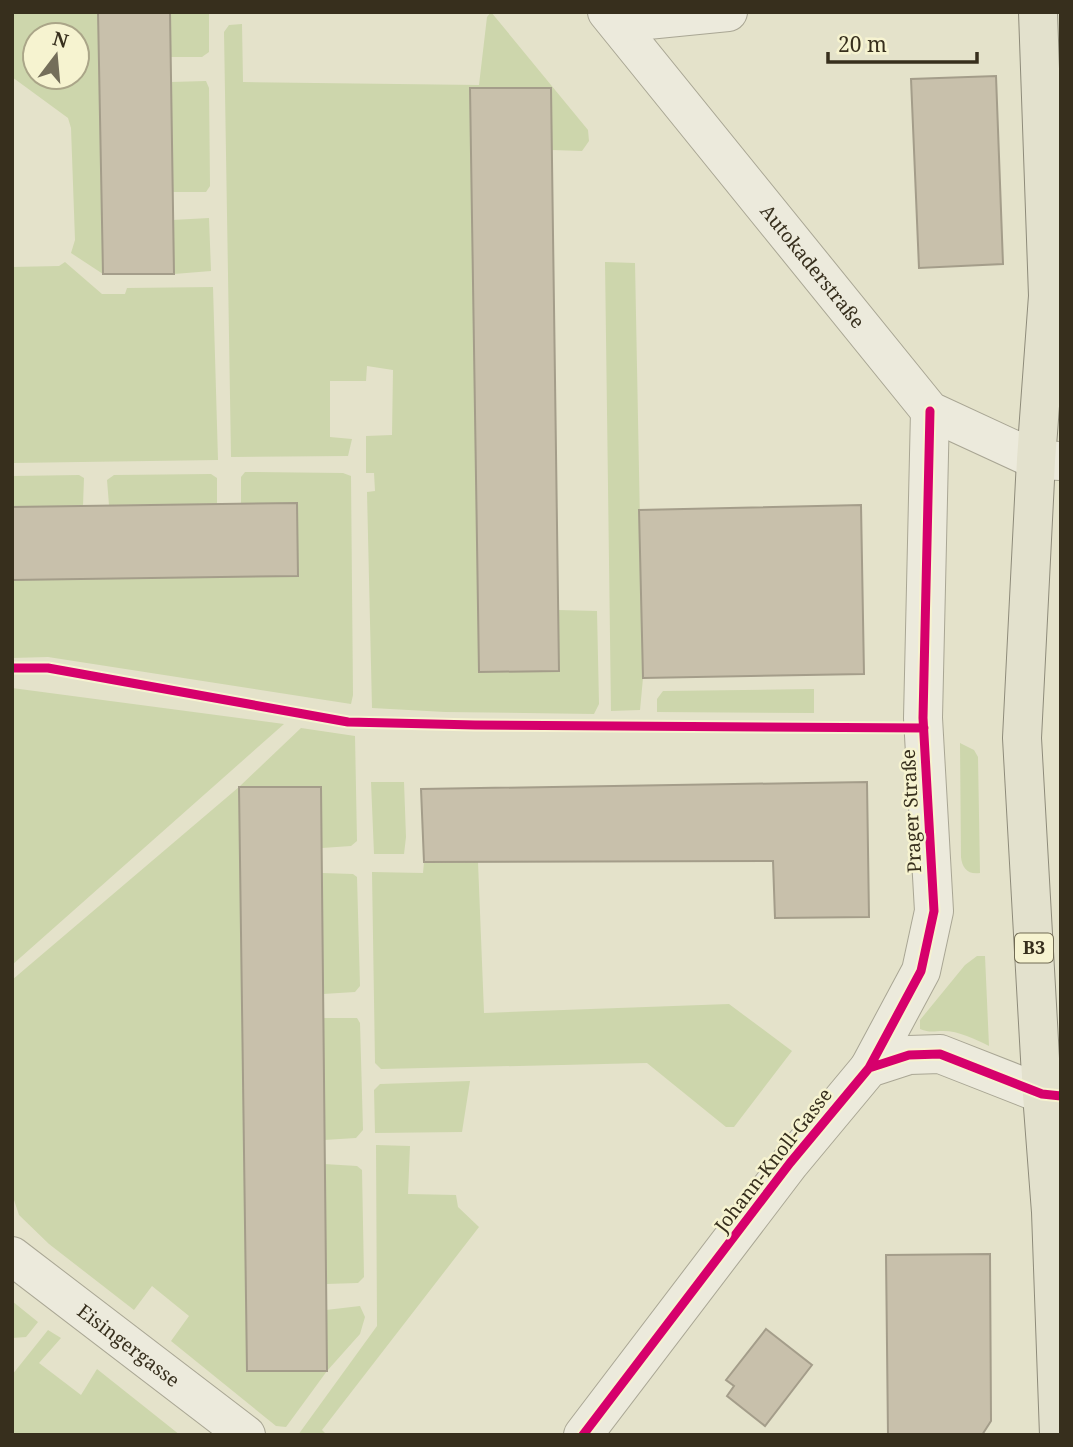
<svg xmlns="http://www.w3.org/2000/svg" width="1073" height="1447" font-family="'Noto Serif',serif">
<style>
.green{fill:#cdd6ac;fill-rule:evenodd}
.building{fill:#c8c0ab;stroke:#a49d8a;stroke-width:2}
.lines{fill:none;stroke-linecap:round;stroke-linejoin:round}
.minor-casing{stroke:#a9a694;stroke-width:40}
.major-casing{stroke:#8e8b7a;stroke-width:40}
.minor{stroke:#eceadc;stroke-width:38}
.major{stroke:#e3e1cd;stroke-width:38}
.cycleway-casing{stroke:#f6f3d0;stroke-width:13}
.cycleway{stroke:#d6006c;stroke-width:9}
.labels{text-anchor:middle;stroke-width:5;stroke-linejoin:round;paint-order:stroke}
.shield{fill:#f6f3d0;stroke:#706a53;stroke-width:2}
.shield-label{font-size:18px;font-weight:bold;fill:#372f1d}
.street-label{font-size:19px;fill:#372f1d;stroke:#f6f3d0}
</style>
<rect width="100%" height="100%" fill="#e4e2ca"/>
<path class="green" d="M12,12H98L103,274L71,253L75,240L71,128L68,118L12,77ZM35,35H77V77H35Z
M170,12H209V52L202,57H171Z
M491,12L588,130L589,141L582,151L552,150L551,88H480V672L559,671L558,610L597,611L599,704L594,714L445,712L372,708L367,492L375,491L374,473H366V436L392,435L393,370L367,366L366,381H330V437L352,439L348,456L231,457L224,32L229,25L242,24L243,82L479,85L487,17Z
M206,81L209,88L210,186L206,192H173L171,82Z
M209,218L211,271L174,274L172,220Z
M65,262L102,294H125L127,288L213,287L218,460L12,463V267L59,266Z
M605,262L635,263L643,678L640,710L611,711Z
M245,472L343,473L351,476L353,695L351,704L48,657L12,658V580L298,576L297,503H241V477Z
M211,474L217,478V504L109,505L107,480L114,475Z
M79,475L84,478L83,506L12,507V476Z
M12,688L284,724L12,965Z
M814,689V713L657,712V699L663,691Z
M301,728L355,736L357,841L351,846L322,848L321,787L239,788L247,1371L326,1310L360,1306L365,1317L360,1334L327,1371L286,1427L276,1426L171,1341L189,1316L152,1286L134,1310L49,1244L19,1215L12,1194V980L239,787Z
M960,743L974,750L978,757L980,873C968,875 962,868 961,857Z
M371,782H404L406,837L404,854H374Z
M424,862H478L484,1013L729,1004L792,1051L734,1127H726L647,1063L381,1069L375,1063L372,872L423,873Z
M322,873L353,874L357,877L360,986L355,992L323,994Z
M977,956H985L989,1046C975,1039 959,1031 943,1031C934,1031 930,1033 920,1029V1020L965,965Z
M323,1018H357L360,1023L363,1130L356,1138L324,1140Z
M470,1081L462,1132L375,1133L374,1090L380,1084Z
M376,1145L410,1146L408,1194L456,1195L458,1207L479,1227L322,1430L327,1435H298L377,1326Z
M324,1164L357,1166L362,1170L364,1277L358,1283L326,1284Z
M12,1301L38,1322L26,1337L12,1338Z
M48,1330L61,1338L39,1363L81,1395L97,1369L180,1435H12V1375Z"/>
<path class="building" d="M98,12H170L174,274H103Z
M996,76L1003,264L919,268L911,79Z
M470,88H551L559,671L479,672Z
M297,503L298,576L12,580V507Z
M861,505L864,674L643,678L639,510Z
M867,782L869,917L775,918L773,861L424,862L421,789Z
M239,787H321L327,1371H247Z
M990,1254L991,1421L982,1435H888L886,1255Z
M766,1329L812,1365L765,1426L727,1396L734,1386L726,1380Z"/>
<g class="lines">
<g class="minor-casing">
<g id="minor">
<path id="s1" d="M607,12L930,411L1036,460L1061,461"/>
<path d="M617,23L728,12"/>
<path d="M869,1068L921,971L934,911L923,718L930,411"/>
<path id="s2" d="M12,1256L246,1435"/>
<path d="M583,1435L790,1163L869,1068L909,1055L940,1054L1042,1094L1061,1096"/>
</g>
</g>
<g class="major-casing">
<path id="major" d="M1038,12L1048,296L1036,460L1022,738L1042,1094L1051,1212L1059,1435"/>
</g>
<use href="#minor" class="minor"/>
<use href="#major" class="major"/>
<g class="cycleway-casing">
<path id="cycleway" d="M12,668H48L348,722L475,725L924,728
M869,1068L921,971L934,911L923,718L930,411
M583,1435L790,1163L869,1068L909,1055L940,1054L1042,1094L1061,1096"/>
</g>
<use href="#cycleway" class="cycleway"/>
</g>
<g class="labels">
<rect class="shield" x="1015" y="933.5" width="38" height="29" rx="5"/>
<g class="shield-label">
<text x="1034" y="954">B3</text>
</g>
<g class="street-label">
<text dy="7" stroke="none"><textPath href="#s1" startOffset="327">Autokaderstraße</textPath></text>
<text transform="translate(911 811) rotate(-93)" y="7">Prager Straße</text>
<text transform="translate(773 1160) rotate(-52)" y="7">Johann-Knoll-Gasse</text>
<text dy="7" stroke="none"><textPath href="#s2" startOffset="147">Eisingergasse</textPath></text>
</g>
</g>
<rect width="1073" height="1447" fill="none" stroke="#372f1d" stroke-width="28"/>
<g transform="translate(56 56) rotate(16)"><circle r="33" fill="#f6f3d0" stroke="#aaa588" stroke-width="2"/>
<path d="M0-5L12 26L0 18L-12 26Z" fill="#746e5a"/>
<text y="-10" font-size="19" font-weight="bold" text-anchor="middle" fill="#372f1d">N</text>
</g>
<path d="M828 52v10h149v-10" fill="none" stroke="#372f1d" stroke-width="3.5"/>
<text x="838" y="52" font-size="21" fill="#372f1d" stroke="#f6f3d0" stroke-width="5" paint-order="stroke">20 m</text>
</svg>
